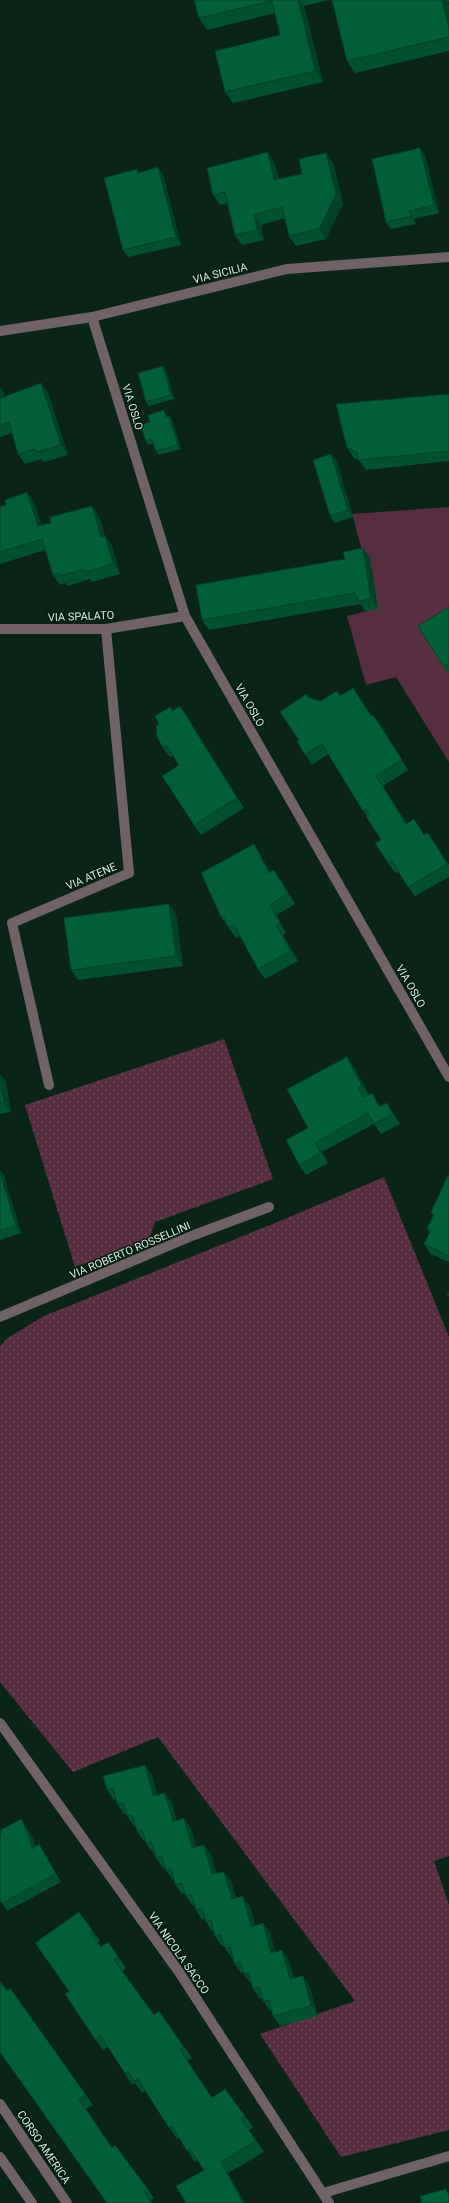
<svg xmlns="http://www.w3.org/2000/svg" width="449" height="2203" font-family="Roboto,sans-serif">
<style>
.grass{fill:url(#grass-dots)}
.garden{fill:#572d40}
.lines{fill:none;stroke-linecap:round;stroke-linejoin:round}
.minor{stroke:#706267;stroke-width:10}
.tertiary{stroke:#706267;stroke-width:10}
.wall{fill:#01512f}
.shaded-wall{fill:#014226}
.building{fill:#015e37;stroke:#014226}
.labels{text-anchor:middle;stroke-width:3;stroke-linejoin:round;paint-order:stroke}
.street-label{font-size:11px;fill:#dae9df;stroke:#021c0e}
</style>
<defs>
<pattern id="grass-dots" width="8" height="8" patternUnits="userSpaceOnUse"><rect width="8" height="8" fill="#572d40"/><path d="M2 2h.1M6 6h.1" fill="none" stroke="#6f4b5b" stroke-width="1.8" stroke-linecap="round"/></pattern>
</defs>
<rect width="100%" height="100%" fill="#0a2517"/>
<path class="grass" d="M224,1039L273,1179L155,1222L149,1240L75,1267L25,1105Z
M384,1177L449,1337V1856L434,1861L449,1905V2130L341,2157L260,2034L355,2001L158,1737L73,1772L0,1682V1347L6,1339L44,1316L285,1219Z"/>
<path class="garden" d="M449,507V762L396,677L366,685L347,616L378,608L352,514Z"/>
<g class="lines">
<path class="minor" d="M92,317L185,616L449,1077
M0,331L92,317L287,269L449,257
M0,629H106L185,616
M49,1085L12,923L129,873L106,629
M0,1317L194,1235L269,1207
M0,1723L179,1972L329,2203
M323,2193L449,2156"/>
<path class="tertiary" d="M0,2104L67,2203
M0,2157L32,2203"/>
</g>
<path class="wall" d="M194,0H329L304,6L323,82L233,103L225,92L280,35L275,13L207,30L199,18Z
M332,0H449V2H448L449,8V51L355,73L347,61Z
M425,155L439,213L414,219L416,224L391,229L386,222Z
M274,162L279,179L302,174L333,163L343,204L326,239L296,246L289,236L285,218L261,225L264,240L242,245L235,235L227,203L220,205L213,195Z
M158,167L163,175L181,245L128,257L123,250L137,169L139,173Z
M163,366L166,370L174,399L149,406L146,402Z
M41,383L48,393L68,455L44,462L41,459L25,464L18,454L12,433L0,437V388L3,391L4,397Z
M449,394V461L366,470L359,460L354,458L347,448Z
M164,410L167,417L169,416L172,420L181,449L159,455L156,451L154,443L148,445L146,441L150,422Z
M331,454L337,461L353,517L335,523L330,516Z
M34,502L41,525L99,516L105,536L112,546L120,574L92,582L90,579L67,586L66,583L60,585L53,575L45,550L0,564V507Z
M370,558L378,609L365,611L360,604L209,630L202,620Z
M449,607V675L444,667Z
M341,696L360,698L372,716L373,715L380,724L408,770L383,786L407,824L421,829L424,835L435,843L449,865V877L415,896L398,872L395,873L388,863L381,840L367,816L328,754L312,765L297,741L299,740L309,698L321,701Z
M170,707L173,710L187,716L244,808L201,835L194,825L179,765L173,756L170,757L163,748L159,724Z
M254,844L260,854L270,872L274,870L281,880L295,904L277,915L286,933L283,935L298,961L265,979L258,969L240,936L236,938L221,917Z
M176,914L183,966L78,980L71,970Z
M354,1067L369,1095L378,1103L380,1106L393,1113L400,1124L381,1134L374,1124L322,1152L328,1163L306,1175L299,1165L308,1128Z
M0,1074L6,1082L11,1112L0,1114Z
M0,1170L4,1176L21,1233L0,1240Z
M449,1176V1262L431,1254L424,1244L430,1233L427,1229L433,1216L431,1212Z
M152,1775L157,1795L172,1803L176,1820L191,1828L196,1847L204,1845L211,1855L216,1873L224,1872L231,1881L236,1898L250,1906L255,1926L270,1933L275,1952L282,1950L289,1960L294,1978L309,1986L318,2016L280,2026L273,2016L272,2011H270L263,2001V1998L260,1999L253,1989L252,1984H251L244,1974L243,1972L241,1973L234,1963L233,1957L232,1958L225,1948L224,1946H222L215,1936L214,1931H212L206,1922L205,1919L202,1920L196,1910L194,1905L193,1906L186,1896L185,1893L182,1894L175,1884L174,1879H172L165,1869V1867L163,1868L156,1858L154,1852L153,1853L146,1843L145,1841H144L137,1831L135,1826H134L127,1816L126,1814H124L117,1804L116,1799L114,1800L107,1790Z
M21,1819L26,1827L34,1840L35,1847L39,1844L44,1852L61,1882L7,1911L2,1903Z
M79,1912L100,1941L98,1943L101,1947L118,1956L126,1968L122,1971L154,2015L159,2011L192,2058L187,2062L212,2098L245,2116L253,2127L249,2130L264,2152L228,2173L204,2170L198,2160L195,2162L179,2138L177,2139L145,2091L142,2093L135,2083L132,2085L108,2047L103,2050L95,2039L69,1991Z
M10,1988L93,2105L86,2109L112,2148L147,2188L154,2198L151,2200L152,2203H107L7,1991Z"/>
<path class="shaded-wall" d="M298,0H300L304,6L323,82L315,71Z
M442,0H446L448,2L449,8V29Z
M420,148L425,155L439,213L434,205Z
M268,152L274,162L281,190L274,180Z
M326,153L333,163L343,204L326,239L319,229Z
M158,167L163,175L181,245L176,237Z
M409,211L414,219L416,224L411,216Z
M254,215L261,225L264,240L257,230Z
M163,366L166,370L174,399L171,395Z
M41,383L48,393L68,455L61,445Z
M0,388L3,391L8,408L1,398L0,395Z
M169,416L172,420L181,449L178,445Z
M331,454L337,461L353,517L348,510Z
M27,492L34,502L45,536L38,526Z
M92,506L99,516L108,547L101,537Z
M105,536L112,546L120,574L113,564Z
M363,548L370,558L378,609L371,599Z
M353,688L360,698L378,726L371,716Z
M180,706L187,716L244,808L237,798Z
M373,715L380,724L408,770L402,760Z
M376,776L383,786L413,834L406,824Z
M428,833L435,843L449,866L447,864Z
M254,844L260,854L276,883L269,873Z
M274,870L281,880L295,904L288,894Z
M169,904L176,914L183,966L176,956Z
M270,905L277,915L286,933L280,923Z
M276,925L283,935L298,961L291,951Z
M347,1057L354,1067L369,1096L362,1086Z
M0,1074L6,1082L11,1112L4,1102L0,1080Z
M372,1093L378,1103L386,1117L379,1107Z
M315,1143L322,1152L328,1163L321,1153Z
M0,1170L4,1176L21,1233L16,1226L0,1173Z
M145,1765L152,1775L160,1806L153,1796Z
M165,1793L172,1803L180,1832L173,1822Z
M184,1818L191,1828L199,1858L192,1848Z
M21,1819L26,1827L34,1840L37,1856L32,1849Z
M39,1844L44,1852L61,1882L56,1874Z
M204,1845L211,1855L219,1884L212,1874Z
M224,1872L231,1881L239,1909L232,1899Z
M243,1896L250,1906L258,1937L251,1927Z
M263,1923L270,1933L278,1963L271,1953Z
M282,1950L289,1960L297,1989L290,1979Z
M303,1976L309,1986L318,2016L311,2006Z
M221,2162L228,2173L245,2203H243Z"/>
<path class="building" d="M194,0H298L315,71L225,92L215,51L280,35L272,1L199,18Z
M332,0H442L449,29V37L347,61Z
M420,148L434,205L409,211L411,216L386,222L372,159Z
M268,152L274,180L302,174L299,159L326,153L336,194L319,229L289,236L282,207L254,215L257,230L235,235L225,192L213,195L207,168Z
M158,167L176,237L123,250L104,178L137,169L138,173Z
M163,366L171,395L146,402L138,373Z
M41,383L61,445L37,452L35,449L18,454L9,422L0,425V395L1,398Z
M449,394V451L359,460L357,452L347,448L336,404Z
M164,410L166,417L169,416L178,445L156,451L152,439L146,441L140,425L150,422L148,415Z
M331,454L348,510L330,516L313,460Z
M27,492L38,526L51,523L50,517L92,506L101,537L105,536L113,564L86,572L84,569L60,576V573L53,575L42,539L0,552V507L6,505L5,500Z
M363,548L371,599L358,601L355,593L202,620L196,585L345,559L343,552Z
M449,607V664L444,667L418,626Z
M353,688L371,716L373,715L402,760L376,776L406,824L414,819L424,835L428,833L447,864L408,887L392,861L388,863L375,843L381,840L366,816L369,814L366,809L363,811L322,744L305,755L297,741L299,740L280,712L306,694L309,698L321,701L337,691L340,696Z
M180,706L237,798L194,825L162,776L179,765L167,746L163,748L157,737L156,726L159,724L155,716L170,707L172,711Z
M254,844L269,873L274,870L288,894L270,905L280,923L276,925L291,951L258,969L234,925L229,928L223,916L221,917L201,873Z
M169,904L176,956L71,970L64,918Z
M347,1057L362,1086L358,1088L363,1098L372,1093L379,1107L387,1103L393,1114L374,1124L368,1113L315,1143L321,1153L299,1165L286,1140L308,1128L287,1089Z
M0,1080L4,1102L0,1103Z
M0,1173L16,1226L0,1231Z
M448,1175L449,1176V1256L424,1244L431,1230L427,1229L434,1214L431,1212Z
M449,1291V1296L447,1295Z
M145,1765L153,1796L165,1793L173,1822L184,1818L192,1848L204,1845L212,1874L224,1872L232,1899L243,1896L251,1927L263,1923L271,1953L282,1950L290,1979L303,1976L311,2006L273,2016L269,2000L263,2001L260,1987L253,1989L249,1973L244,1974L240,1961L234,1963L230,1947L225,1948L221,1935L215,1936L211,1920L206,1922L202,1908L196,1910L191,1894L186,1896L182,1883L175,1884L171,1868L165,1869L162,1856L156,1858L151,1841L146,1843L142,1829L137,1831L132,1815L127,1816L123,1803L117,1804L113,1788L107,1790L103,1776Z
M21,1819L28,1833L32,1849L39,1844L56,1874L2,1903L0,1900V1838L1,1830Z
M79,1912L92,1930L90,1932L101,1947L108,1942L118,1956L114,1960L154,2015L159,2011L184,2047L180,2050L212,2098L225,2089L245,2116L241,2119L256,2141L221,2162L243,2203H186L176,2186L204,2170L190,2149L187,2151L172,2126L169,2128L138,2079L134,2081L128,2071L125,2073L100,2035L95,2039L65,1994L69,1991L35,1943Z
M0,1981L7,1991L10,1988L86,2095L79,2099L112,2148L115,2145L147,2188L144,2191L151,2201L147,2203H107L0,2052Z
M446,2189L448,2194H449V2203H422L420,2196Z"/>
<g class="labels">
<g class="street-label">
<text transform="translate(220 273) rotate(-14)" y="4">VIA SICILIA</text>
<text transform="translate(133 407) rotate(73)" y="4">VIA OSLO</text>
<text transform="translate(81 616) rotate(-2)" y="4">VIA SPALATO</text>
<text transform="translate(250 705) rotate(60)" y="4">VIA OSLO</text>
<text transform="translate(91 876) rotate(-23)" y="4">VIA ATENE</text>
<text transform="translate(411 986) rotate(60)" y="4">VIA OSLO</text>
<text transform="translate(130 1250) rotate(-23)" y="4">VIA ROBERTO ROSSELLINI</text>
<text transform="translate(179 1953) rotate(55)" y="4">VIA NICOLA SACCO</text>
<text transform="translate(44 2147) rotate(56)" y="4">CORSO AMERICA</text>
</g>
</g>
</svg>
